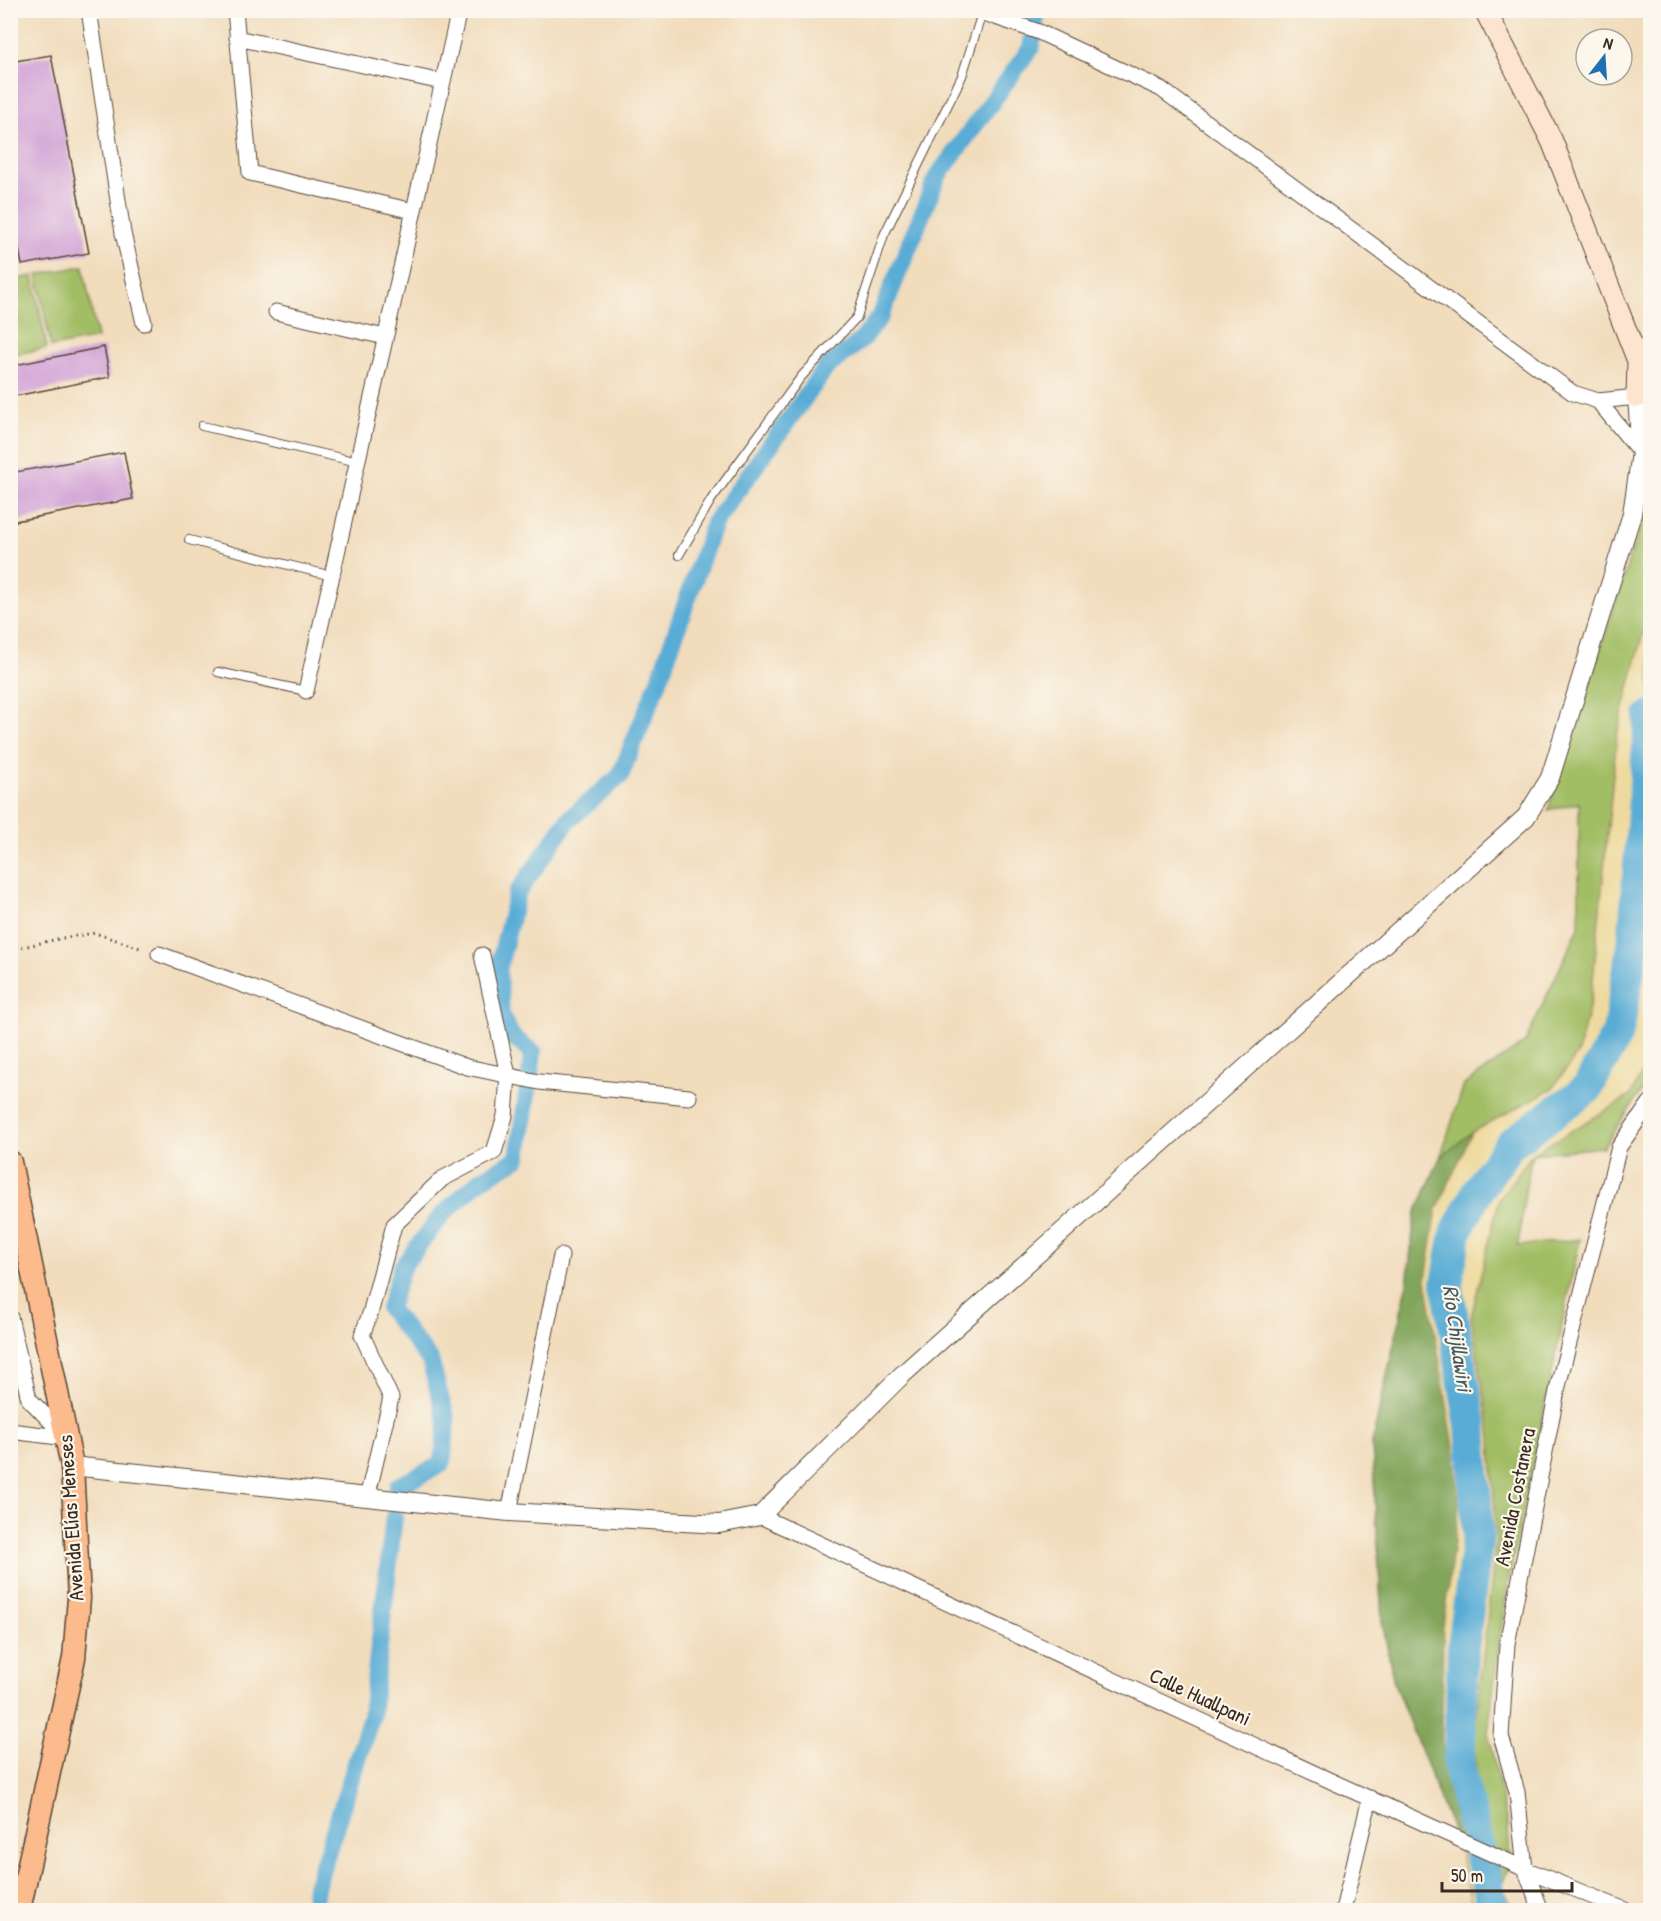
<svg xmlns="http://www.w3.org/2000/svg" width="1661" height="1921" font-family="'Patrick Hand',sans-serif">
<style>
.green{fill:#a2be65;stroke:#6e7442;stroke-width:1.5}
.forest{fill:#81a55a;stroke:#5e683c;stroke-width:1.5}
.sand{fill:#eeda9e;stroke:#94825e;stroke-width:1.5}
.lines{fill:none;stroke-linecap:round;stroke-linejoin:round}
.canal{stroke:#59acd5;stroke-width:18}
.river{stroke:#59acd5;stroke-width:32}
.building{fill:#cd9ad4}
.service-casing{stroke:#564536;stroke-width:10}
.minor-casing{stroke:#564536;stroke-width:17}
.tertiary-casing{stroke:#564536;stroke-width:20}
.secondary-casing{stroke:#564536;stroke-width:23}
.primary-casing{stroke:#564536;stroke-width:25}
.path{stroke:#564536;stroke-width:3;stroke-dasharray:1.5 4.5;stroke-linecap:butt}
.service{stroke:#fff;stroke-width:8}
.minor{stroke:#fff;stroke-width:15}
.tertiary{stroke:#fff;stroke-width:18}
.secondary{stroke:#fde4d1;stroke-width:21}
.primary{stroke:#fbbb8c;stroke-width:22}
.labels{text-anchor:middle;stroke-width:4.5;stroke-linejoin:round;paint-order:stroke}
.street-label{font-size:21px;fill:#3b2a1e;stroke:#fbf7ec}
.water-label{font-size:22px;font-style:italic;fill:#46585e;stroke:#fbf7ec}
</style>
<rect width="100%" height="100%" fill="#fbf7ec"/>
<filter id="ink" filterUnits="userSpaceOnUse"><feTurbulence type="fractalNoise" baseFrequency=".0167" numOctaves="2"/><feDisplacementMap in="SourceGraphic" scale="12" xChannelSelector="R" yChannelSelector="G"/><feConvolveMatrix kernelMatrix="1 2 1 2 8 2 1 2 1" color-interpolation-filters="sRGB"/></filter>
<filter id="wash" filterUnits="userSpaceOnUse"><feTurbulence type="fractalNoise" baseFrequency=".008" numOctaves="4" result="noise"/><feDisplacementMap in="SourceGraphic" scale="24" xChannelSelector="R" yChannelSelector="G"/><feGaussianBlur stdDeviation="1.35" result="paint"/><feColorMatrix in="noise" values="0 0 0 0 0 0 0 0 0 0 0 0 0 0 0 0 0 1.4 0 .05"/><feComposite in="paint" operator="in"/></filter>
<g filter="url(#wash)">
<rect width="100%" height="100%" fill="#f1dcbc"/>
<path class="green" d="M83,266L97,338L51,347L37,275Z
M33,276L47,348L11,355V280Z
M1650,487V606L1617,735L1591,1000L1578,1053L1552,1089L1472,1132L1437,1210L1426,1278L1454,1446L1443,1627L1442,1742L1461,1853L1394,1683L1382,1620L1372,1443L1407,1286L1415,1215L1440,1158L1464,1085L1525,1042L1579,927V803L1548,810L1642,520Z
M1650,1056V1079L1603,1147L1532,1154L1525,1192L1518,1246L1580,1239L1508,1581L1499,1645L1488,1732L1508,1829L1510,1862L1502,1885L1477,1788L1474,1737L1496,1540L1491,1438L1471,1317L1499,1199L1532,1154L1630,1096Z"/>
<path class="forest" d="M1472,1132L1437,1210L1459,1504L1443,1627L1442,1742L1461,1853L1394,1683L1382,1620L1372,1443L1407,1286L1415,1215L1440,1158Z"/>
<path class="sand" d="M1650,606V1056L1630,1096L1532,1154L1499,1199L1471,1317L1491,1438L1496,1540L1474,1737L1477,1788L1502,1885L1514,1910H1473L1461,1853L1442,1742L1443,1627L1459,1504L1454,1446L1426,1279L1437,1210L1472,1132L1552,1089L1578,1053L1591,1000L1617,735Z"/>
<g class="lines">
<path class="canal" d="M398,1486L442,1464L447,1421L430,1360L389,1309L402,1267L441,1216L479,1181L518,1158L533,1052L512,1037L501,1015L498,970L517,893L569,819L620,776L658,683L714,523L826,368L862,340L881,315L937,177L1031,48L1037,10
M313,1910L316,1887L371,1717L394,1517"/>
<path class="river" d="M1494,1910L1459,1769L1463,1647L1478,1536L1471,1426L1447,1283L1456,1233L1479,1188L1510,1144L1587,1089L1618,1032L1633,946L1650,717"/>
</g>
<g id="blocks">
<path class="building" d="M51,55L89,253L22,265L10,203V62Z
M104,347L110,377L10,397V366Z
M124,452L133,499L10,522V473Z"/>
</g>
</g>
<g filter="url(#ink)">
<use href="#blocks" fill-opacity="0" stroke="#564536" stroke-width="1.5"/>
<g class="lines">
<g class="service-casing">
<path id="service" d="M202,426L358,462
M189,540L332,576
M679,555L711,500L801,377L857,317L884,235L962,76L982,13
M218,672L306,691"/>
</g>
<g class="minor-casing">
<path id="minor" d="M89,10L123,233L144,323
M235,10L250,173L413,211
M975,10L1039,32L1161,89L1573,393L1598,401L1637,397
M237,38L442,82
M276,312L385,337
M1598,401L1641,453
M306,691L459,10
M159,954L467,1067L539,1082L689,1097
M10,1317L29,1399L65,1436
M10,1431L67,1438
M367,1498L391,1398L362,1335L370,1314L394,1225L442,1179L494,1152L505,1116L508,1075L482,955
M509,1512L561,1256
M760,1516L1331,1781L1525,1869L1625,1910
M1343,1910L1370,1798
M1541,1910L1525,1869L1517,1792L1501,1736L1507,1644L1558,1386L1619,1147L1650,1103"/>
</g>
<g class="tertiary-casing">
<path id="tertiary" d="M72,1466L509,1512L719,1524L760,1516L902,1375L1526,817L1550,778L1632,514L1641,453L1637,397"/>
</g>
<g class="secondary-casing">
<path id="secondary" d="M1485,10L1552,141L1638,361L1637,397L1650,392"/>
</g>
<g class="primary-casing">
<path id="primary" d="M10,1162L72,1466L79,1598L74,1658L19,1910"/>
</g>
<path class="path" d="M10,950L62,938L95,933L143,949"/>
<use href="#service" class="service"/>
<use href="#minor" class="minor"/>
<use href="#tertiary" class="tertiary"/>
<use href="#secondary" class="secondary"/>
<use href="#primary" class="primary"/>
</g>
</g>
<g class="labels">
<g class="street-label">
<text transform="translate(1515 1497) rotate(-79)" y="7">Avenida Costanera</text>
<text transform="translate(71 1518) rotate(-94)" y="7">Avenida Elías Meneses</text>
<text transform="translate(1200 1697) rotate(25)" y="7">Calle Huallpani</text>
</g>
<g class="water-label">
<text transform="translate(1458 1338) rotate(82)" y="8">Río Chijllawiri</text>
</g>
</g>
<rect width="1661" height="1921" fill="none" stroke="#fbf7ec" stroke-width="36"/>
<g transform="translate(1604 57) rotate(17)"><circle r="28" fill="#fbf7ec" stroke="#aea59a" stroke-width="1.5"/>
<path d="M0-4.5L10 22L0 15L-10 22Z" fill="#1f6fb2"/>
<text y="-9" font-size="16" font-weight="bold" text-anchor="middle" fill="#3b2a1e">N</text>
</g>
<path d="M1442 1882v9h130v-9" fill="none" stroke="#3b2a1e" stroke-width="3"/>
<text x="1451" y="1882" font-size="18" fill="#3b2a1e" stroke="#fbf7ec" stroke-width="4.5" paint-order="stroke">50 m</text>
</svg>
